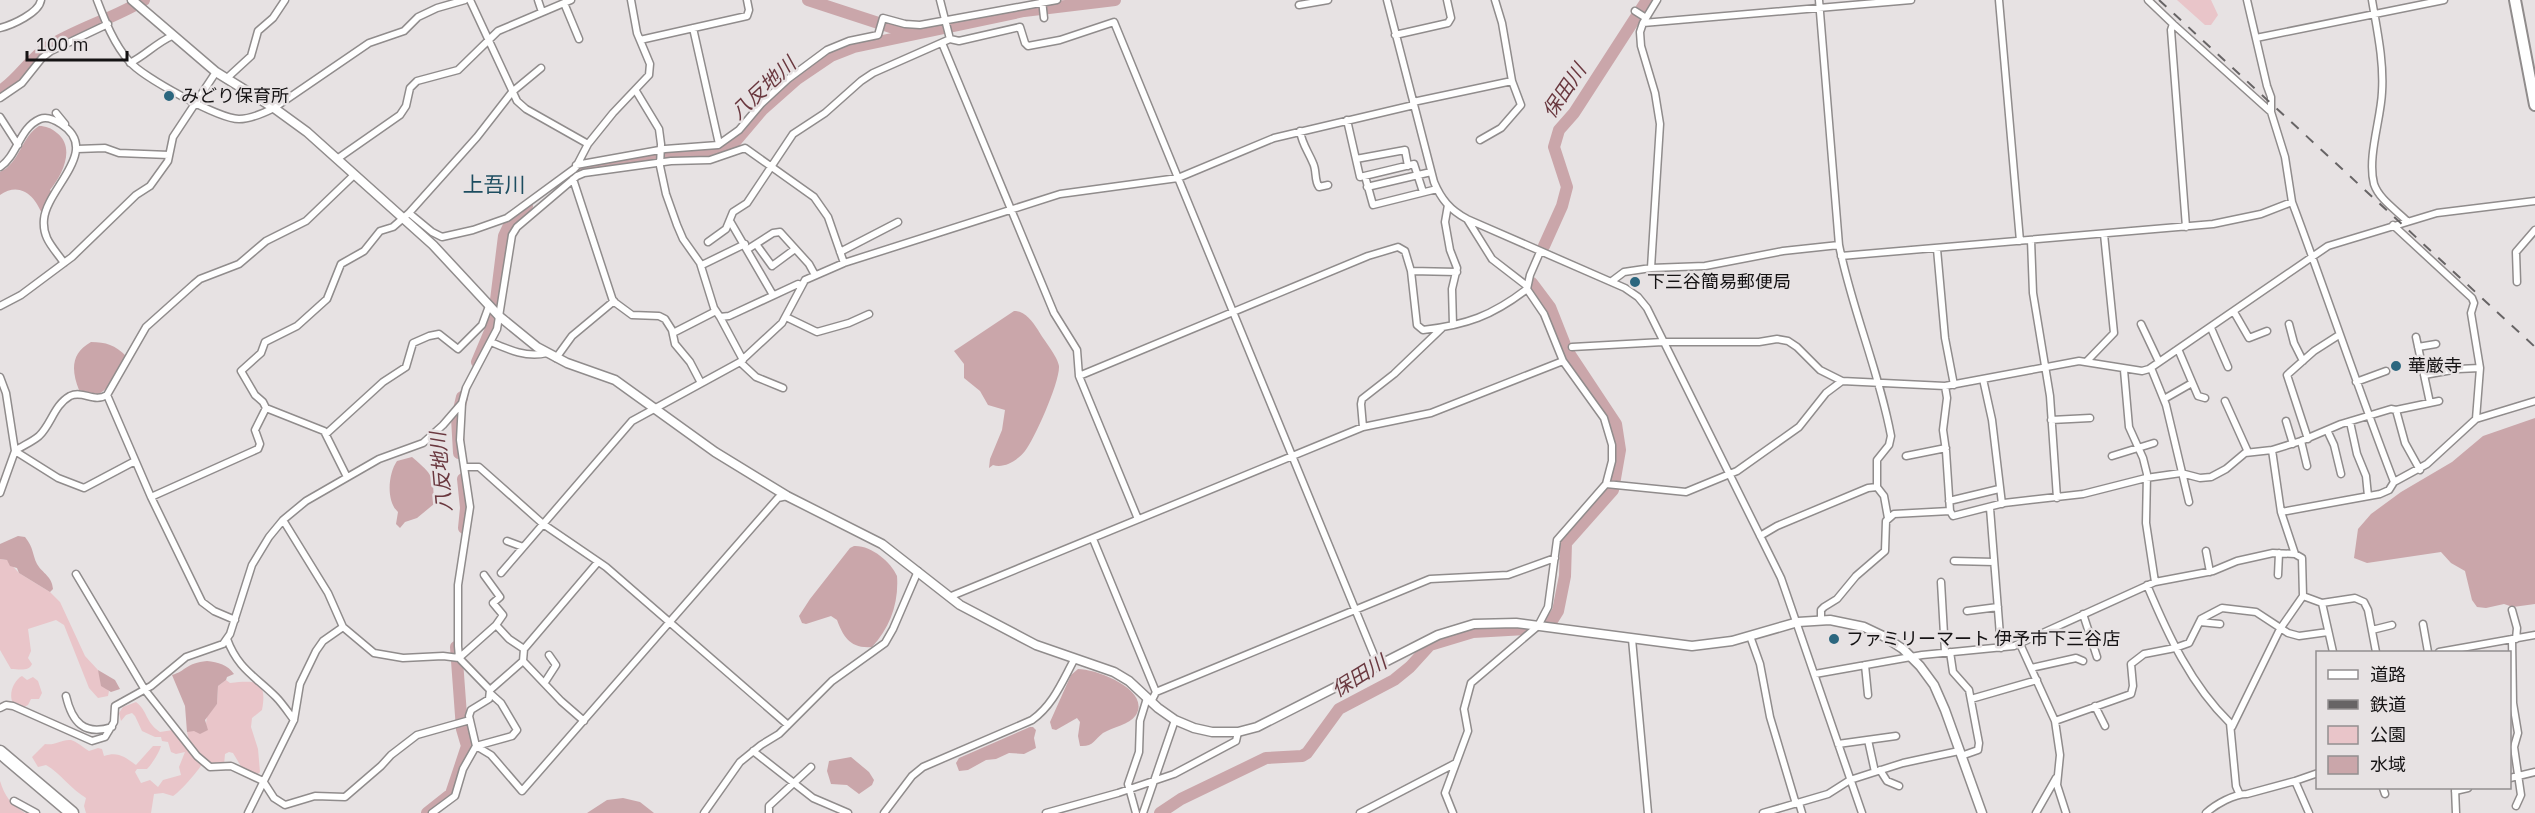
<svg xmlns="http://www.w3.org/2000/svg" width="2535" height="813" font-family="'IBM Plex Sans','Noto Sans JP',sans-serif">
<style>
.green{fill:#e9c5c9}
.water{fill:#caa6aa}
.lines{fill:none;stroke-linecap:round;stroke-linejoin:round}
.river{stroke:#caa6aa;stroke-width:12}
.minor-casing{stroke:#908c8c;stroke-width:9}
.tertiary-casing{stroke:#908c8c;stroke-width:11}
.primary-casing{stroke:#908c8c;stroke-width:14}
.motorway-casing{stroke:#908c8c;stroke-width:15}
.minor{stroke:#fff;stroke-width:6}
.tertiary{stroke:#fff;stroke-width:8}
.primary{stroke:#fff;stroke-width:10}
.motorway{stroke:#fff;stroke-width:12}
.rail{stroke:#676465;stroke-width:2;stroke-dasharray:10 10;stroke-linecap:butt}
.poi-dot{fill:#2c677f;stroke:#e7e2e3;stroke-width:2}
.labels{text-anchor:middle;stroke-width:5;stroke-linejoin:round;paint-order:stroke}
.poi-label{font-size:18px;fill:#151314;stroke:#e7e2e3;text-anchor:start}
.water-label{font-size:20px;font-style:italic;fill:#6a383f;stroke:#e7e2e3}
.quarter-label{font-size:21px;fill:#1d4d60;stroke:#e7e2e3}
</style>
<rect width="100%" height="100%" fill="#e7e2e3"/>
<path class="green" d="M2177,0H2211L2218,15L2211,25H2205Z
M0,559L7,560L19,573L50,592L60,602L85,656L98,670L104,686L109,691L108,696L98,698L89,688L64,625L56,620L28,629L31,651L28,658L32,664C29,672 18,669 11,669L0,650Z
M22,676L27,680L33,677L38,681L42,693L39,699H31L28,705L24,707L13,703C8,694 14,680 22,676Z
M226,680L230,683C254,681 268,678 262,710L252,718L251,727L258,749L260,772L258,774L242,768L233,753L229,752L225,754L224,765L202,764C199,770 179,793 173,796L163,793L154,794L151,813H86L84,806L86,798C71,789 60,773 46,765L38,767L32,757L45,744C55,746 61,739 71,740C76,741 84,748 89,751L98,748L102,749L104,756C118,751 125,757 136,765L153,746H161C159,753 152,764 147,769H137L135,772L141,783L150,780L158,787L163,780L181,775L179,767L185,752L176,754L171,752L168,742L162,741L161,737H155L142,731L135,716L132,713L126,715L121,721L119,713L123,707L136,702C148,711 145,722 160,732L173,730L184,746L190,744L187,732L206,724L207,715L217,704L218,686Z
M0,781C5,797 11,804 25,813H0Z"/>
<path class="water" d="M39,126C46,126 51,128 57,133C76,148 62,175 50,190L52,192L42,214C35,196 20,181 0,195V172C20,163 21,137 39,126Z
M1014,311C1025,311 1032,321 1038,330C1043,339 1058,357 1059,366C1060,382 1034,440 1025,451C1018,460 1004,469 993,465L989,468L990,459L1002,430L1005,410L988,405L980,391L964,378V364L954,351Z
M91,342C106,342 115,345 126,356C121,365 108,393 97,394C92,395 84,391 79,390C71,370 71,353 91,342Z
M2535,418V604L2513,607L2504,604L2486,608L2477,607L2472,600L2465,571L2451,563L2441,552L2367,563L2354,558L2358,529L2371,514L2401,492L2452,462L2483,436Z
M412,457C434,476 433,475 434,504L417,518L405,522L400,528L396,524L398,512C386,501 388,474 397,461Z
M18,536L25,537C34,548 32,554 37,564C43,574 52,576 53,589L50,592L19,573L17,568L10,566L7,560L0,559V544Z
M854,546C871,545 891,562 897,576C899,603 890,628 872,647C850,649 843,636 837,620L831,616L806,624L802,623L799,616L810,599L850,548Z
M207,661C218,662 228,665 234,674L227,677L226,680L218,686L217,704L205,720L208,730L200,734L194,731L187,732L185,706L172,675C186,671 186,663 207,661Z
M1078,669C1097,669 1151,690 1136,715C1129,725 1113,727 1103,733C1094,740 1093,747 1080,746L1078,736L1080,722L1077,718L1056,730L1052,729L1050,722L1071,675Z
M98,670L115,680L120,689L111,692L101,686Z
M1030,727H1033L1036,730L1034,738L1036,748L1024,754L1009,753L996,759L986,760L968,770L959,771L956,763L959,758Z
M851,757L869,772L874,780L872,785L859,794L847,785L831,784L827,771L829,761Z
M623,798L640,802L654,813H587L607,800Z"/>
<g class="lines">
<path class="river" d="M808,0L909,33
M0,91C19,79 29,59 48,47C78,28 113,19 144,0
M579,169L649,155L721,150L734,143L762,110L797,79L831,56L854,47L1024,11L1115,0
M1544,246L1562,206L1567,187L1554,147L1559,130L1574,113L1647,0
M1532,283L1550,307L1567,350L1616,424L1620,450L1613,490L1566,543L1565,576L1558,611L1553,619L1545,623
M477,362L493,324L504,236L511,221L527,206
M459,453L457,418L462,397
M463,479L466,508L464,528
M427,813L451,794L467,746L462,729L456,647
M1160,813L1181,799L1266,758L1302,756L1307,753L1339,709L1394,680L1410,667L1430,645L1473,632L1528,629"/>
<g class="minor-casing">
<path id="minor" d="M97,0C105,21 114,44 129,61C142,77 219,119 239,119C250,119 264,113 274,108L369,43L404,31L418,17L437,8L465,0
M470,0L517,101L526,109L588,144
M538,0L542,12
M940,0L950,39
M1042,0L1044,18
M1387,0L1434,182C1441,199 1450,210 1467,219L1625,288L1638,297L1647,308L1781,578L1862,813
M1819,0L1839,245C1852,310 1879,371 1891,436L1889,445L1877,460V487
M1999,0L2020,241
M2148,0L2173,24L2171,30L2186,227
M2247,0L2267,86L2271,97V112
M2372,0C2377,30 2384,61 2382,92C2381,119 2367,157 2374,184C2379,199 2396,210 2407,221
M564,3L579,39
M1299,5L1328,0
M1635,11L1646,18
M1643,23L1657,0
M2173,24L2271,112L2285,157L2292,202
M0,28C12,25 39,13 41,0
M693,28L719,144
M1395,35L1448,23L1451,18L1447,0
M2256,38L2444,0
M640,40L747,16L749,10L747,0
M942,43L1054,313L1077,350L1079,376L1138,519
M130,63C146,55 156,43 172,36
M226,79L251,56L258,31L273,18L285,0
M636,91L659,129L661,144L660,166L666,194L677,225L683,239L700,263L714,308L720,317L729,316L798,284L802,285
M0,98L22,83L42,58L51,51L108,24
M1413,102L1512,81
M56,113L65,124
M0,117L18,145
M1347,120L1360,177L1414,164L1423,192
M1300,131C1302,144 1308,151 1313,163C1317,171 1314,180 1319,187L1328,185
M1480,140L1501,128L1521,105L1512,81L1502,23L1495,0
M77,149L105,148L119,153L169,155
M337,159L400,115L406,106L410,88L417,81L458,70L498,31L571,0
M1356,159L1405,150L1408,166
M576,165L665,149L718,145L739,130L761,104L788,79L827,50L849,41L878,35L883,18L905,24L920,25L1057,0
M0,167C18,155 19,128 40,119C47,116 55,120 61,124C102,150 47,188 44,219C42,239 54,248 64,263
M576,167L588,144L613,113L649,75L650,64L637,33L631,0
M1365,176L1373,205L1437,189
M573,179L613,301L632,315L659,316L665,319L672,330L675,344L690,362L701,383
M1367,187L1431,172
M1448,205L1445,222L1450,250L1457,268L1452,289L1453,325
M409,213L477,137L512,92L541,68
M1467,219L1492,259L1527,286
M730,221L773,295
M2393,225L2472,298L2474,303L2471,313L2480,368L2476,419
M2031,240L2033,293L2050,396L2057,498
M708,242L726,229L733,212L747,203L793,134L825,113L861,81L873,73L950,39L959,41L1020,27L1025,43L1028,46L1060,40L1114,22L1378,665
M756,244L772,266L795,249
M1839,245L1783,251L1705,266L1651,268L1660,124L1655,93L1641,46L1640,32L1643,23L1911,0
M748,249L773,233L780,232L809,264L815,275
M1937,249L1945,338L1954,385
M840,252L898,222
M1841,256L2213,224L2261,214L2292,202C2327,295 2358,389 2394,482L2389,490L2380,494L2281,512
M702,265L745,244
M1411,271L1457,272
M1612,281L1624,272L1651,268
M2517,282L2516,252L2535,230
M0,306L21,295L72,257L136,195L150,186L168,161L173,137L216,72
M2234,312L2249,338L2267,331
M720,317L743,360
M786,317L817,332L849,323L869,314
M2141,324L2159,362
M2289,324L2294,343L2303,361
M2211,328L2228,367
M673,333L716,311
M2416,337L2430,403
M491,342C509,350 527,358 547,353
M1572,347L1663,342H1759L1777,339L1788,341L1797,347L1820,370L1842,381L1945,386L2079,361L2142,371L2149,369L2328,246L2437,213L2535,201
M2418,347L2436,344
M2178,349L2198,396L2205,398
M556,358L572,336L614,301
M2087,361L2114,333L2104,234
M740,362L756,377L783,388
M2151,368L2166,405L2189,502
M2124,370L2129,427L2143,458L2147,474L2146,523L2155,582
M2424,375L2458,369L2480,368
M1079,376L1368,256L1398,247L1405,251L1411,271L1417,325L1423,330C1466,325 1492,316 1527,289L1530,275L1540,252
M0,377L6,393L15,451L0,493
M1983,379L1992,420L2002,504
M2356,382L2386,371
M1945,386L1947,398L1943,430L1946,451L1950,511
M107,395L151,497L202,602L214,611L235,620
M2164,399L2192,383
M2225,401L2248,452
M266,408L324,431L347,477
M2396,410L2439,401
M2051,420L2090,418
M2286,421L2293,444
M2350,422L2357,454L2366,476L2368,496
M1363,427L1361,404L1362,399L1394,374L1442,328
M2327,430L2334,445L2341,474
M326,434L383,382L406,367L413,343L429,336L439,334L458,349L482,325L489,306
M2308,439L2287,375L2314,351L2339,335
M2301,441L2307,466
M2272,450L2281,512L2295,554
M15,451C22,446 32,442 39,436C51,425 54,405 70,396C83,390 94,403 107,395L146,327L194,284L200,279L239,264L266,241L306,221L354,175
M15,451L58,478L84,488L135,461
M1906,456L1946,448
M2112,456L2154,443
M465,467H479L543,524L606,567L788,725
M2394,482L2427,464L2476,419L2535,401
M1606,484L1686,492L1737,471L1799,427L1826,393L1842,381
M151,497L258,449L260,444L255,430L266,408L263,402L255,395L241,371L261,353L265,342L297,326L327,299L341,264L364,251L380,231L393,227L409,213L432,232L442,237L473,230L507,218L574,169
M1949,501L1999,489
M1990,508L2001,648
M283,520L328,593L343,627L374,653L403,658L443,656L459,658
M1760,536L1777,526L1868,488L1877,487L1884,496L1888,518
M1093,539L1156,692
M507,541L523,547
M2206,551L2210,572
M1954,561L1994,562
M501,573L632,421L740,362L782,323L805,280L844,263L1060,194L1178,178L1274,138L1414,105
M76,574L145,690L197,756L210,767L231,766L263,781L274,798L285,805L315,796L345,797L381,766L391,755L417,735L470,720
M2278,575L2279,553
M1941,582L1945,652
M2147,585C2168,635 2191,685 2230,723L2236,786L2239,793
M949,597L1363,427L1431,413L1563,361
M2322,603L2333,652
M2512,610L2517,628L2516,639
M1967,611L1998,607
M2083,614L2097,657
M1821,620V610L1824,607L1837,599L1856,576L1885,551L1886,521L1894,514L1950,511L1953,516L2004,503L2083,494L2146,478L2181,473L2200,478L2211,477L2226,469L2245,453L2272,450L2301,441L2341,424L2391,409L2396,410L2405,443L2420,470
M2200,622L2220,624
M2423,624L2428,652
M496,625L509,639L524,649
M2372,630L2392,625
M1750,636L1760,664L1770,717L1796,804
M227,639C238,669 255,676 276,697C282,703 288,712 294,720
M1632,639L1648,813
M2512,639L2513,703L2518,733L2514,747L2521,795L2516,806
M2020,644L2055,721L2060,755L2057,785L2066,813
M1950,652L1953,672L1969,690L1979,743L1978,750L1961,756
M2439,652L2535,635
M459,658L496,625L503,615L493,603L500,597L484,575
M523,661L561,701L584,721
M1865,665L1868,695
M2031,668L2076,658L2083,661
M1815,674L1922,655L2014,646L2155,582L2213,571L2237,561L2273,553L2295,554L2302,558L2303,596L2322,603L2355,598L2364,602L2368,610L2376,652
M545,682L556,665L549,655
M490,690L459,658L458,646V585L470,507L460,440L462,403L466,388L497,329L512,235L517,227L577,176L584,173L671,161L710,160L745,148L814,197L828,217L844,263
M66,696C72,722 84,736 112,727
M1971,699L2037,680
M1151,702L1156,692L1430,579L1508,575L1555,558
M2095,706L2105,726
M0,708L6,705L13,706L92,741L105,737L114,722L115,706L151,686L186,657L223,644L230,634L252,565L269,537L283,520L306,501L379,459L423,443L443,425L462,403
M2055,721L2131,694L2133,686L2131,664L2144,654L2175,648L2189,643L2201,619L2222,608L2256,612L2288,633L2299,636L2328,632
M2232,727L2280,629L2303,596
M1868,740L1875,772
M1838,744L1896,736
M476,746L491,755L522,791L778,498L787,496
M476,746L512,736L517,730L501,703L491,694
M753,751L813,798L848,813
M1880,770L1887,781L1899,786
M2510,778L2535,772
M2295,781L2309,813
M2383,788L2385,794
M2455,788L2456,813
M2455,791L2468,788
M14,801L36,813
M1799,803L1802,813
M248,813L294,720L300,684L316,651L323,641L343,627
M432,813L455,796L463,769L476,746L469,716L471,710L489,699L490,690L523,661L524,649L598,562
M704,813L740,762L761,745L779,734L832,681L885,643L893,629L918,571
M769,813V806L811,767
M884,813L912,776L923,767L1032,720C1053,705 1062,682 1074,660
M1046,813L1118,793L1174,774L1236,741L1238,732
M1136,813L1128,784L1139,752L1140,721L1147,698
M1143,813L1175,720
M1360,813L1456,763
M1453,813L1445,793L1468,731L1464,709L1471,683L1538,626L1548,607L1557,540L1606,484L1612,461V445L1604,418L1563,361L1544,314L1527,289
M1763,813L1828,794L1850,780L1903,763L1959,751
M2036,813L2056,778
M2206,813C2216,804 2234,794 2247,794L2295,781L2318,773"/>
</g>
<g class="tertiary-casing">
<path id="tertiary" d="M132,0L216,72L274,108L307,132L433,245L499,316L537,347L567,363L615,380L715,452L787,496L882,544L960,605L1036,645L1114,672L1129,681L1158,708L1175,720L1194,728L1212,732H1238L1257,727L1438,635L1474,624L1516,623L1692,646L1732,641L1798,622L1830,620L1864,627L1883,636L1903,649L1920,666L1934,685L1945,710L1982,813"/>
</g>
<g class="primary-casing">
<path id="primary" d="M2515,0L2535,105"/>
</g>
<g class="motorway-casing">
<path id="motorway" d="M0,752L72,813"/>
</g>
<use href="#minor" class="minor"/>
<use href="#tertiary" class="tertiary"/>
<use href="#primary" class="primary"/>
<use href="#motorway" class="motorway"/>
<path class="rail" d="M2159,0L2535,347"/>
</g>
<g class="poi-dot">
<circle cx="169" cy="96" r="6"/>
<circle cx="1635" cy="282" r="6"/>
<circle cx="2396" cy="366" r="6"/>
<circle cx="1834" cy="639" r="6"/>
</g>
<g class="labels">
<g class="poi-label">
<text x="181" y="102">みどり保育所</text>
<text x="1647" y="288">下三谷簡易郵便局</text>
<text x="2408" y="372">華厳寺</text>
<text x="1846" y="645">ファミリーマート 伊予市下三谷店</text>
</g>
<g class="water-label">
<text transform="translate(763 88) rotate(-43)" y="7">八反地川</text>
<text transform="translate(1564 91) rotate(-56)" y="7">保田川</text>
<text transform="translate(441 472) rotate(-95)" y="7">八反地川</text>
<text transform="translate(1359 676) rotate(-32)" y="7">保田川</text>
</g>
<g class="quarter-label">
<text x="494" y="192">上吾川</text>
</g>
</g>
<rect x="2316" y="651" width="195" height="138" fill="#e7e2e3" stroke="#938f90" stroke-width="1.5"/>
<rect x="2328" y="670" width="30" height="9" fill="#ffffff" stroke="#938f90" stroke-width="1.5"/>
<text x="2370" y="681" font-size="18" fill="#151314">道路</text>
<rect x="2328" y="700" width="30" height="9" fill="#676465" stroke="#938f90" stroke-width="1.5"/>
<text x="2370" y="711" font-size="18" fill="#151314">鉄道</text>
<rect x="2328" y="726" width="30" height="18" fill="#e9c5c9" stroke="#938f90" stroke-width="1.5"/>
<text x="2370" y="741" font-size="18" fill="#151314">公園</text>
<rect x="2328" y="756" width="30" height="18" fill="#caa6aa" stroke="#938f90" stroke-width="1.5"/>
<text x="2370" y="771" font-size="18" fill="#151314">水域</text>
<path d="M27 51v9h100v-9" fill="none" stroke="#151314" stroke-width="3"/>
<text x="36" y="51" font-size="18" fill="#151314" stroke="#e7e2e3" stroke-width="4.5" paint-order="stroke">100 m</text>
</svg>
